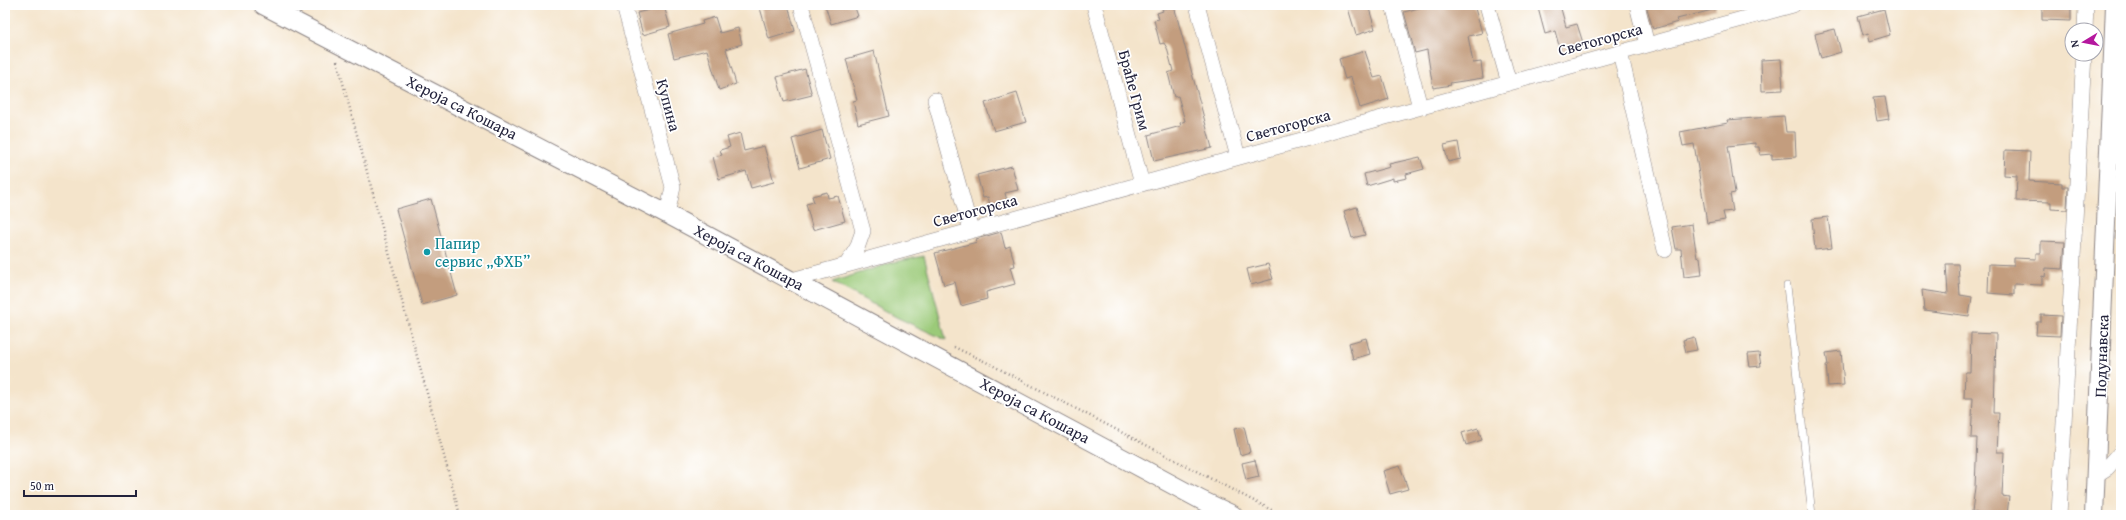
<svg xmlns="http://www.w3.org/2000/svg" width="2126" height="520" font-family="'Gentium Book Plus',serif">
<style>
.green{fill:#9bca79;stroke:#5e765a}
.building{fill:#c39d7e}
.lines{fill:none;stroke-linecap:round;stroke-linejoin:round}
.service-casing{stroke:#8b8383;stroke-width:8}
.minor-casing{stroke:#8b8383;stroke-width:16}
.tertiary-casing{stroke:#8b8383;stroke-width:20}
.path{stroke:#8b8383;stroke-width:2.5;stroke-dasharray:1 3;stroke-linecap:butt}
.service{stroke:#fff;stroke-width:7}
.minor{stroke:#fff;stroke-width:15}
.tertiary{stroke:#fff;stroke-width:18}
.culture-dot{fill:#0f9aa8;stroke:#fff;stroke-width:1.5}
.labels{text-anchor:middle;stroke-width:3.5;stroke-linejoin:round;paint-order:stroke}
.street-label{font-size:16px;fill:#22223b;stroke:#fff}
.culture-label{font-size:16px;fill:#0d838f;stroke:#fff;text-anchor:start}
</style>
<rect width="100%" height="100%" fill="#fff"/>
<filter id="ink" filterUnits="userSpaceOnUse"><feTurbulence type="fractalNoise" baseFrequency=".025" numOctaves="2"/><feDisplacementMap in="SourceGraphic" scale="8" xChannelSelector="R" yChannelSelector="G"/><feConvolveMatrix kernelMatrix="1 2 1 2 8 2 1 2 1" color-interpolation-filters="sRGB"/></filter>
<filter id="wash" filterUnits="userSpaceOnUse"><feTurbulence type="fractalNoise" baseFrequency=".012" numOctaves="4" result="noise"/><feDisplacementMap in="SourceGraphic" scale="16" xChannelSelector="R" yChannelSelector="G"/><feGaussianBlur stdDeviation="0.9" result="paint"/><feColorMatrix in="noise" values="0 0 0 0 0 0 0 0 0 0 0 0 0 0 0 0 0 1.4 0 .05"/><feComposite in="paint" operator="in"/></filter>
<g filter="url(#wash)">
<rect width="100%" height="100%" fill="#f4e4cb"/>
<path class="green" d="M924,256L946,340L898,318L832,282L894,262Z"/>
<g id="blocks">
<path class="building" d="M772,5H788L795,31L769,39L760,8Z
M825,5H854L858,16L831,24Z
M1358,5H1368L1375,29L1356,35L1348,8Z
M1429,5H1474L1482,33L1468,36L1473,63L1481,62L1483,78L1450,83L1451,85L1433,88L1427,50L1415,53L1404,12Z
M1549,5H1560L1566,27L1577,24L1584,46L1561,53L1555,31L1545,34L1538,8Z
M1646,5H1715L1716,9L1677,19L1678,22L1653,29Z
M2042,5H2071V21L2042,20Z
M664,6L670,27L643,35L637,13Z
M1174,6L1212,148L1154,161L1148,135L1181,126L1180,123L1185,121L1178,96L1174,97L1168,73L1173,71L1167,48L1164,43L1160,44L1154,20L1159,19L1157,13L1163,11L1162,9Z
M1884,9L1890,35L1870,41L1868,33L1863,35L1858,16Z
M715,17L720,33L738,28L742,44L726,49L736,84L719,90L707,50L674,58L668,34L703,24L702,21Z
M1835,29L1841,52L1821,58L1815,34Z
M874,51L889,116L858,124L853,101L857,100L846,59Z
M1365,51L1374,78L1382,76L1389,99L1360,108L1351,77L1345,79L1339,59Z
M1781,59L1783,90L1762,91L1761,60Z
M805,69L812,95L784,102L777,77Z
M1017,93L1026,122L994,131L985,103Z
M1885,97L1889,119L1877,121L1873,98Z
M1784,116L1786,132H1795L1796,157L1772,159V154L1760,155L1759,147H1755V143L1728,146L1735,193L1730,194L1733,211L1723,212L1725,220L1707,223L1694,144L1683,146L1680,132L1728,123L1727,120Z
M822,130L830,159L800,168L792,139Z
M740,133L744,151L764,146L774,182L751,188L746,171L719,179L713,157L722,155L720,150L730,147L727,137Z
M1458,142L1461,159L1448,162L1444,145Z
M2005,150L2030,151L2029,181L2062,183V187H2068L2067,210L2051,209V202L2016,201L2017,176L2004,175Z
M1420,157L1424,169L1406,174L1407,178L1393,181V178L1367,186L1364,174L1390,167L1389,164Z
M1012,166L1018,190L1005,193L1007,201L990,205L988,197L983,198L977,175Z
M827,192L828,198L838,196L845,221L813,230L806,204L814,202L812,196Z
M431,199L457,295L422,305L396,209Z
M1357,207L1365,235L1352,238L1344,211Z
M1828,217L1832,248L1815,250L1812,219Z
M1692,224L1697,258L1700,257L1702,275L1684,277L1681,249H1676L1672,227Z
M1001,232L1005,248L1010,246L1015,266L1010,267L1015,284L986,292L987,299L961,306L955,282L944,285L935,253L977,242L976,239Z
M2041,241L2065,242L2063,269L2046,268L2045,277L2042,276V285L2014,284V295L1988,293L1989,264L2014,265V258L2036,259V253H2041Z
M1268,264L1273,279L1251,285L1247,269Z
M1946,264H1958L1960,295L1972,297L1969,316L1924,310L1922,290L1948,294Z
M2041,315L2061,316L2060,336L2036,335L2037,322H2041Z
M1971,333L1996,334L1994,413H1999L1997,452H2004L2002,496L2009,497L2007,515H1977V513L1972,512L1975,487L1977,438H1971L1973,398H1964L1965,372H1970Z
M1694,337L1697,350L1686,352L1683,340Z
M1366,338L1370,354L1353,359L1349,343Z
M1841,351L1844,385L1828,386L1826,365H1828L1826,353Z
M1759,353L1761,366L1750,367L1748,354Z
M1244,427L1250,452L1240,455L1234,429Z
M1478,428L1482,440L1466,445L1462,433Z
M1255,460L1259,477L1246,480L1242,463Z
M1400,466L1408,489L1390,494L1383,471Z"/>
</g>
</g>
<g filter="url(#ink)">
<use href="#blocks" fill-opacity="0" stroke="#8b8383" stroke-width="1"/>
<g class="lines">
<g class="service-casing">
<path id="service" d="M1787,286L1812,515"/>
</g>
<g class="minor-casing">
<path id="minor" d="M624,5L673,187L667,214
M801,5L863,231L857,248L847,264
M1094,5L1142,184
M1197,5L1238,157
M1393,5L1420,107
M1487,5L1509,83
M1637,5L1647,45
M2085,30L2086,5
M1620,52L1665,250
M935,100L971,230
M792,280L1793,5
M2096,475L2107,468L2121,452
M2059,515L2084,54"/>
</g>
<g class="tertiary-casing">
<path id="tertiary" d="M263,5L667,214L1201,500L1233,515
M2094,515L2115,5"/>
</g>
<path class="path" d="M337,61L460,515
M954,347L986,362L1281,515"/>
<use href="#service" class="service"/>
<use href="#minor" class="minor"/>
<use href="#tertiary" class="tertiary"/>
</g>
</g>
<circle class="culture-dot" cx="427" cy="252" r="4"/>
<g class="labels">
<g class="street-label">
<text transform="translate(1600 39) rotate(-15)" y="6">Светогорска</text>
<text transform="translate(1135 90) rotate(75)" y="6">Браће Грим</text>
<text transform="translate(669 105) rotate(75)" y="6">Купина</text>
<text transform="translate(462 107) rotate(27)" y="6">Хероја са Кошара</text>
<text transform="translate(1288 125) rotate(-15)" y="6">Светогорска</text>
<text transform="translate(975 210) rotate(-15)" y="6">Светогорска</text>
<text transform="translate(749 257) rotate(28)" y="6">Хероја са Кошара</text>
<text transform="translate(2101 356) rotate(-88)" y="6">Подунавска</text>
<text transform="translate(1035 410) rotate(28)" y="6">Хероја са Кошара</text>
</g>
<g class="culture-label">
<text x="435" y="249">Папир<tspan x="435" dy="18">сервис „ФХБ”</tspan></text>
</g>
</g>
<rect width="2126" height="520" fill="none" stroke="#fff" stroke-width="20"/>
<g transform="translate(2084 42) rotate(260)"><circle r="19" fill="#ffffff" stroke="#a7a7b1"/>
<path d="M0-3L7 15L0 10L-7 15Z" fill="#b5179e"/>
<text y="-6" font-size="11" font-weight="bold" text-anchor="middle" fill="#22223b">N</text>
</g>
<path d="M24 490v6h112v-6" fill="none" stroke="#22223b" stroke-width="2"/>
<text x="30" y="490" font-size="12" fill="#22223b" stroke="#ffffff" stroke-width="3" paint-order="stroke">50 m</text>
</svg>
